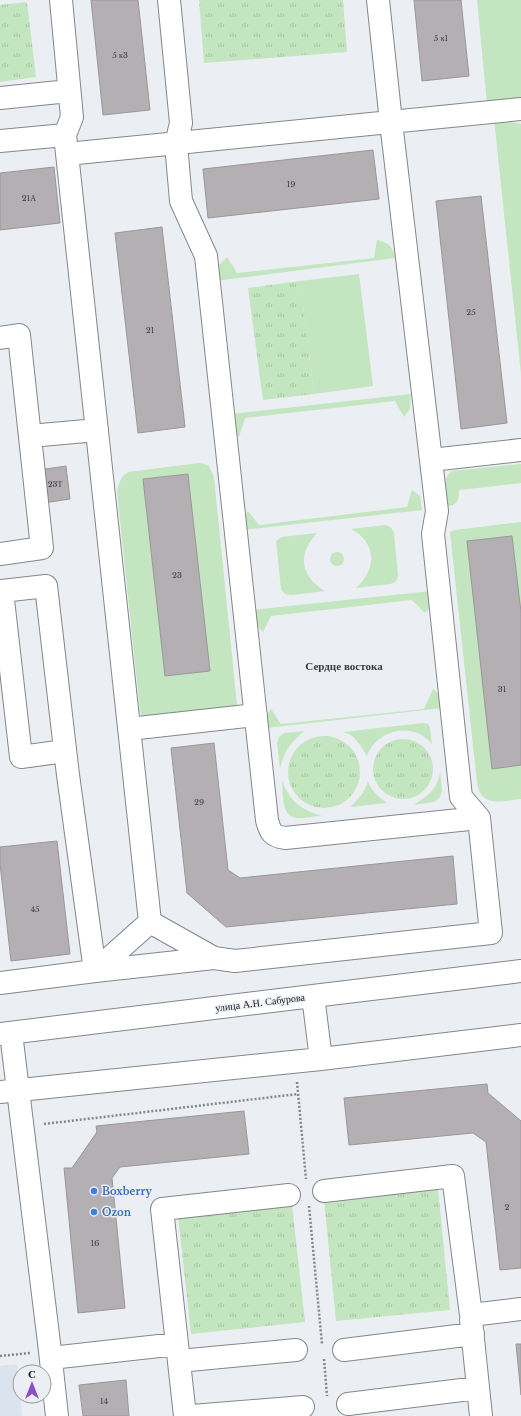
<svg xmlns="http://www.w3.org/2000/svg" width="521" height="1416" font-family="'Libre Baskerville',serif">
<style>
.built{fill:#dbe3ef}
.green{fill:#c3e5bf;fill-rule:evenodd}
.park{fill:url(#park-tufts)}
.building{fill:#b4afb3;stroke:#9b969a}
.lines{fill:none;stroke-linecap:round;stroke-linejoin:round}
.minor-casing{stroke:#83868b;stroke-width:24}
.path{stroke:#84868a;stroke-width:2.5;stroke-dasharray:2 2;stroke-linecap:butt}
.minor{stroke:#fff;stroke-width:22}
.shop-dot{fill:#3f7fe0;stroke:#ebeff4;stroke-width:1.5}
.labels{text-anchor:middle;stroke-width:3;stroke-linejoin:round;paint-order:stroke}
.number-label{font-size:8px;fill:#3a3a3c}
.street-label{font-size:10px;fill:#121315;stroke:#ebeff4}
.shop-label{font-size:10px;font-weight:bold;fill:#366cbe;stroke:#ebeff4;text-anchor:start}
.neighbourhood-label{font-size:11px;font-weight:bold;fill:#36383d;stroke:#ebeff4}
</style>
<defs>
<pattern id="park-tufts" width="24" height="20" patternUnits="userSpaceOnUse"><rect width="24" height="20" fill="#c3e5bf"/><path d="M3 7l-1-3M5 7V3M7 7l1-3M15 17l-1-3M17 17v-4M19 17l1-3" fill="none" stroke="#a6c4a3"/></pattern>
</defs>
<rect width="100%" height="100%" fill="#ebeff4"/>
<path class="built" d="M17,1364L22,1416H0V1366Z"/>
<path class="green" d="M477,0H521V104H487Z
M494,119L521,124V374Z
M377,240C387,242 394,247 395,258L215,281L217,267L227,257L237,273L374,258Z
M359,274L373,386L314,394L300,281Z
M411,394L410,409L404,417L395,401L245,418L239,437L235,433L231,414Z
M199,463L204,464L209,466L214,477L237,705L235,709L146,719L142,716L140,711L117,491C119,482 121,477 128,472ZM188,474L210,671L165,676L143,479Z
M521,464V483L459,490C459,499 458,506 447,506C446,495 441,478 452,471Z
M412,490L420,496L422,510L243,530L244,516L248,511L259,525L407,507Z
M521,522V612L512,536L467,541L492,768L521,765V799C502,801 481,808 477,783L450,532L455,530Z
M385,525C390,526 392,528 394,533L398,576C397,581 395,583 390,584L356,588C377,569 377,543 351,529Z
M317,533C297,555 300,575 325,591L292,595C286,595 284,594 281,589L276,541L282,537Z
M330 559a7 7 0 1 1 14 0a7 7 0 1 1-14 0Z
M431,591L430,607L425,613L412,600L271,616L263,632L255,624L252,610Z
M433,689C441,695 442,699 443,708L266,728L267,714L271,709L281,724L424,709Z
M423,723L428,724L430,728L432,744C413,721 377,729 367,756C361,746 355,735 344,732Z
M304,731C290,743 285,750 280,768L277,743L279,737L284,733Z
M440,771L442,790L440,797L434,802L413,805C427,797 439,788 440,771Z
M282,781C291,802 300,809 322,816C314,816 304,819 297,818C281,817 283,793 282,781Z
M368,781C371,791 379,797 387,803L350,807C358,800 365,792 368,781Z"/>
<path class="park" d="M199,0H343L347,52L204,63Z
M27,2L36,77L0,82V5Z
M300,281L314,394L263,400L248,288Z
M288 772a36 36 0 1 1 72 0a36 36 0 1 1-72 0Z
M373 769a30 30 0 1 1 60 0a30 30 0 1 1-60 0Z
M438,1189L450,1310L336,1321L324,1200Z
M292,1204L305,1322L191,1334L178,1216Z"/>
<path class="building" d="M91,0H138L150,110L103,115Z
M414,0H461L469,76L422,81Z
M373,150L379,199L208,218L203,169Z
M54,167L60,223L0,230V173Z
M481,196L507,423L461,429L436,201Z
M162,227L185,427L138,433L115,233Z
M66,466L70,499L44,503L39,470Z
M188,474L210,671L165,676L143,479Z
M512,536L521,612V765L492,769L467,541Z
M214,743L228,870L240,878L453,856L457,904L226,927L187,893L171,748Z
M57,841L70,954L11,961L0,864V847Z
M487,1084L488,1093L521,1121V1268L500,1270L486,1142L473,1133L349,1145L344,1098Z
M244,1111L249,1154L120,1167L112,1178L125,1308L78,1313L64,1168H72L97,1132L96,1126Z
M516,1344H521V1395Z
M126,1380L129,1416H83L79,1385Z"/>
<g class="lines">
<g class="minor-casing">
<path id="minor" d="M61,0L72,117L65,135L150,922
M169,0L181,123L176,144L181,201L206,256L267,820C270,832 272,836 285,838L479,818
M0,98L69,91
M0,141L65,135
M67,154L521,109
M0,338L19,335L42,548L0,554
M30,436L97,430
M431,460L521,450
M129,729L256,715
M65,751L21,757L2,591L46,586L68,775L95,971
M150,922L214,958
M95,971L150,922
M0,983L95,971L214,958L235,961L491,933L479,818L461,797L433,534L437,511L391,122L378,0
M313,996L321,1059
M11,1033L50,1351L57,1416
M0,1034L313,996L521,971
M0,1092L321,1059L521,1035
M324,1191L453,1176L471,1315L521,1309
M471,1320L481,1416
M344,1350L473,1334
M51,1358L177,1344
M179,1361L296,1350
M348,1404L478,1388
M185,1416L162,1209L289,1195
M192,1416L303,1407"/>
</g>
<path class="path" d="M297,1082L306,1179
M44,1124L298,1094
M309,1206L322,1344
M0,1356L30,1353
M324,1359L327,1396"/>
<use href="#minor" class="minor"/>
</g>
<g class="shop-dot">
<circle cx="94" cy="1191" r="4"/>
<circle cx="94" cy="1212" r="4"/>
</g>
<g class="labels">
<g class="number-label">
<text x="441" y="41">5 к1</text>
<text x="120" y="58">5 к3</text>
<text x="291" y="187">19</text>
<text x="29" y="201">21А</text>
<text x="471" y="315">25</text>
<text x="150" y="333">21</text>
<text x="55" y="487">23Т</text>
<text x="177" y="578">23</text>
<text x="502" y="692">31</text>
<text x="199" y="805">29</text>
<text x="35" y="912">45</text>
<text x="507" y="1210">2</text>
<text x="95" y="1246">16</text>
<text x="104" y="1404">14</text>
</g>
<g class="street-label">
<text transform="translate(260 1002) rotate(-7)" y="4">улица А.Н. Сабурова</text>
</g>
<g class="shop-label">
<text x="102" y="1195">Boxberry</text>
<text x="102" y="1216">Ozon</text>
</g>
<g class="neighbourhood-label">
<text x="344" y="670">Сердце востока</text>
</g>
</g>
<g transform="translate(32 1384)"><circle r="19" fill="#ebeff4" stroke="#94979b"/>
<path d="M0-3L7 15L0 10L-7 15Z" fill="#8b4ec4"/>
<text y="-6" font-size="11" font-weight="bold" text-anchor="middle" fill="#121315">С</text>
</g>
</svg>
